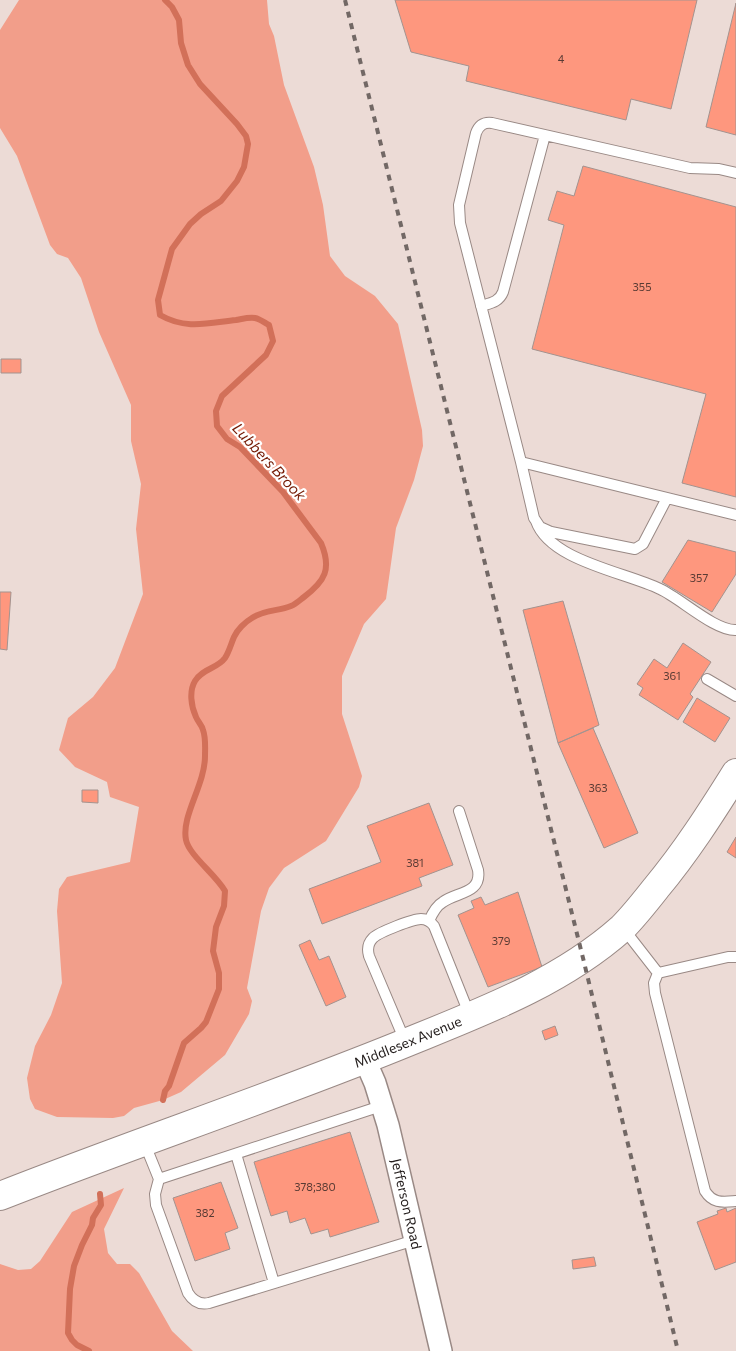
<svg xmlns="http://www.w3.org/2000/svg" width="736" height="1351" font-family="Commissioner,sans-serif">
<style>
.green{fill:#f29e8a}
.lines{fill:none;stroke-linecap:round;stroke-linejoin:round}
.stream{stroke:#d27059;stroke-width:6}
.building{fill:#fe977e;stroke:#a3938f}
.lane-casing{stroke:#998985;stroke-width:12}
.street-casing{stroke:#998985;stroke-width:24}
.secondary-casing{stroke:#998985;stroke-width:30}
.lane{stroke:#fff;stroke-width:10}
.street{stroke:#fff;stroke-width:21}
.secondary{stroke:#fff;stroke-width:28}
.rail{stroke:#726865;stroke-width:4;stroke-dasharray:6 6;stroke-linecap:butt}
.labels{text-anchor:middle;stroke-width:4.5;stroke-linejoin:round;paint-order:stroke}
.number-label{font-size:11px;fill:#593b34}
.street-label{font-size:14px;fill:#221c1b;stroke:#fff}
.water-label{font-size:15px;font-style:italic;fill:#751b05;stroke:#fff}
</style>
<rect width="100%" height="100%" fill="#ecdbd6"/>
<path class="green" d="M19,0H267L269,24L274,36L284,85L314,167L323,205L330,256L345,276L375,296L398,324L422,430L423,446L414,480L396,528L386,599L364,624L342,676V714L362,776L359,787L326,841L284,868L269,888L261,911L247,988L252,1001L249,1014L225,1055L181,1092L163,1100L134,1108L124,1116L113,1118L57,1117L35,1109L30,1099L27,1078L35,1046L51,1015L62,983L57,911L59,889L67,877L130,862L139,807L110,797L107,782L75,767L59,750L68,718L93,697L115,668L143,594L136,529L141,484L131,441V405L99,332L81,278L68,258L57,254L50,245L17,156L0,128V30Z
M124,1188L104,1229L108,1253L117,1264H130L139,1273L172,1331L193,1351H0V1264L18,1270L31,1269L40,1261L72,1212Z"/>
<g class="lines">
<path class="stream" d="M163,1100L165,1091L169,1086L184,1043L201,1028L206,1022L219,989V973L213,951L216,927L224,906L225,891C216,875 189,855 186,840C181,816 205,785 205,756C205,748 206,738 203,730C202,725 198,722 196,717C191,706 189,691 195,681C203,668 217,669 225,658C229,652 231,644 234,637C237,630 245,622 252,618C263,610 279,611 291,606C296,604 300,600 304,597C325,581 332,569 321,543L283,492L240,447L227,439L217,426L216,411L222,396L266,355L273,341L269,325C265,323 260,319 255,318C249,317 242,319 236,320C208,323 186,330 160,315L158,300L172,249L190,224L201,214L221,201L237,181L244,167L248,144L246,136L237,124L200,84L188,65L181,43L179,20L172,7L165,0
M89,1351L77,1345L72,1340L68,1333L70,1289L74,1266L82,1245L92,1225L93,1218L101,1205L100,1194"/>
</g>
<path class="building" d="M395,0H697L671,109L631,99L626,120L466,81L469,66L411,52Z
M736,3V135L706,127Z
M583,166L736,207V497L682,483L706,394L532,349L564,225L548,220L557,191L574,196Z
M1,359H21V373H1Z
M688,540L736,552V574L712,612L662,582Z
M0,592H11L7,650L0,649Z
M563,601L599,725L558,743L523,610Z
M683,643L711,662L690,694L693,697L678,720L639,695L643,688L637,684L654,659L667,668Z
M697,698L730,718L715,742L683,722Z
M593,728L638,833L604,848L558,743Z
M82,790H98V803L82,802Z
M429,803L453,865L419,878L422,886L322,924L309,889L381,862L367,826Z
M736,837V858L727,852Z
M518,892L542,967L488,987L458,915L474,908L471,901L481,897L485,905Z
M310,940L319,960L329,956L346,997L326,1006L299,945Z
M555,1026L558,1035L545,1040L542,1031Z
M350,1132L379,1222L330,1237L328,1229L311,1234L305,1218L290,1223L287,1211L271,1216L254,1162Z
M221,1182L238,1228L225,1233L230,1249L195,1261L173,1198Z
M726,1208L727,1212L736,1208V1262L715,1270L697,1222L718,1214L717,1211Z
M594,1257L596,1266L573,1269L572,1260Z"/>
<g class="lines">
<g class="lane-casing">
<path id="lane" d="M736,173L719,169L690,168L492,123C484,122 479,125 476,133L459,205L460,223L521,462L736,515
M481,306C491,303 499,302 503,292L545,135
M521,462L534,518L540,527L551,532L635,549L643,544L667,498
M536,521C550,561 625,572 660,589C680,598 715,631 736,630
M707,679L736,696
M429,921C432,914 436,906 443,902C456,892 482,894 478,870L459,811
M623,928L658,973L654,983L655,993L705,1191C713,1204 723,1202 736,1201
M658,973L728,957H736
M405,1041L369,956C367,949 368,943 373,938C379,932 413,919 421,919C426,919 431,922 434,926L470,1016
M144,1142L159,1179L381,1106
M236,1154L274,1283
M159,1179L155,1194L156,1205L188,1293C193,1301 200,1305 209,1303L415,1240"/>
</g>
<g class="street-casing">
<g id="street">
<path id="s1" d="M365,1060L375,1083L388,1125L441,1351"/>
</g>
</g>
<g class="secondary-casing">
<g id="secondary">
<path id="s2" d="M0,1196C132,1144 267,1099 398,1046C476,1014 558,985 622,928C634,916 645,902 656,888C686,852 711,813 736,773"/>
</g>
</g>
<use href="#lane" class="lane"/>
<use href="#street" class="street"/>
<use href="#secondary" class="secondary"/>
<path class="rail" d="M345,0L583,958L678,1351"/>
</g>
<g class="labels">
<g class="number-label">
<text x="561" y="63">4</text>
<text x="642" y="291">355</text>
<text x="699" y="582">357</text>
<text x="672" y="680">361</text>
<text x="598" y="792">363</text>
<text x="415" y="867">381</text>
<text x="501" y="945">379</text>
<text x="315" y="1191">378;380</text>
<text x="205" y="1217">382</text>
</g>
<g class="street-label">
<text dy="5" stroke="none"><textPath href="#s2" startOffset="436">Middlesex Avenue</textPath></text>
<text dy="5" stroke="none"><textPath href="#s1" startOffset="150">Jefferson Road</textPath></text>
</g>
<g class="water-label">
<text transform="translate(269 462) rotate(47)" y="5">Lubbers Brook</text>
</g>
</g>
</svg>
